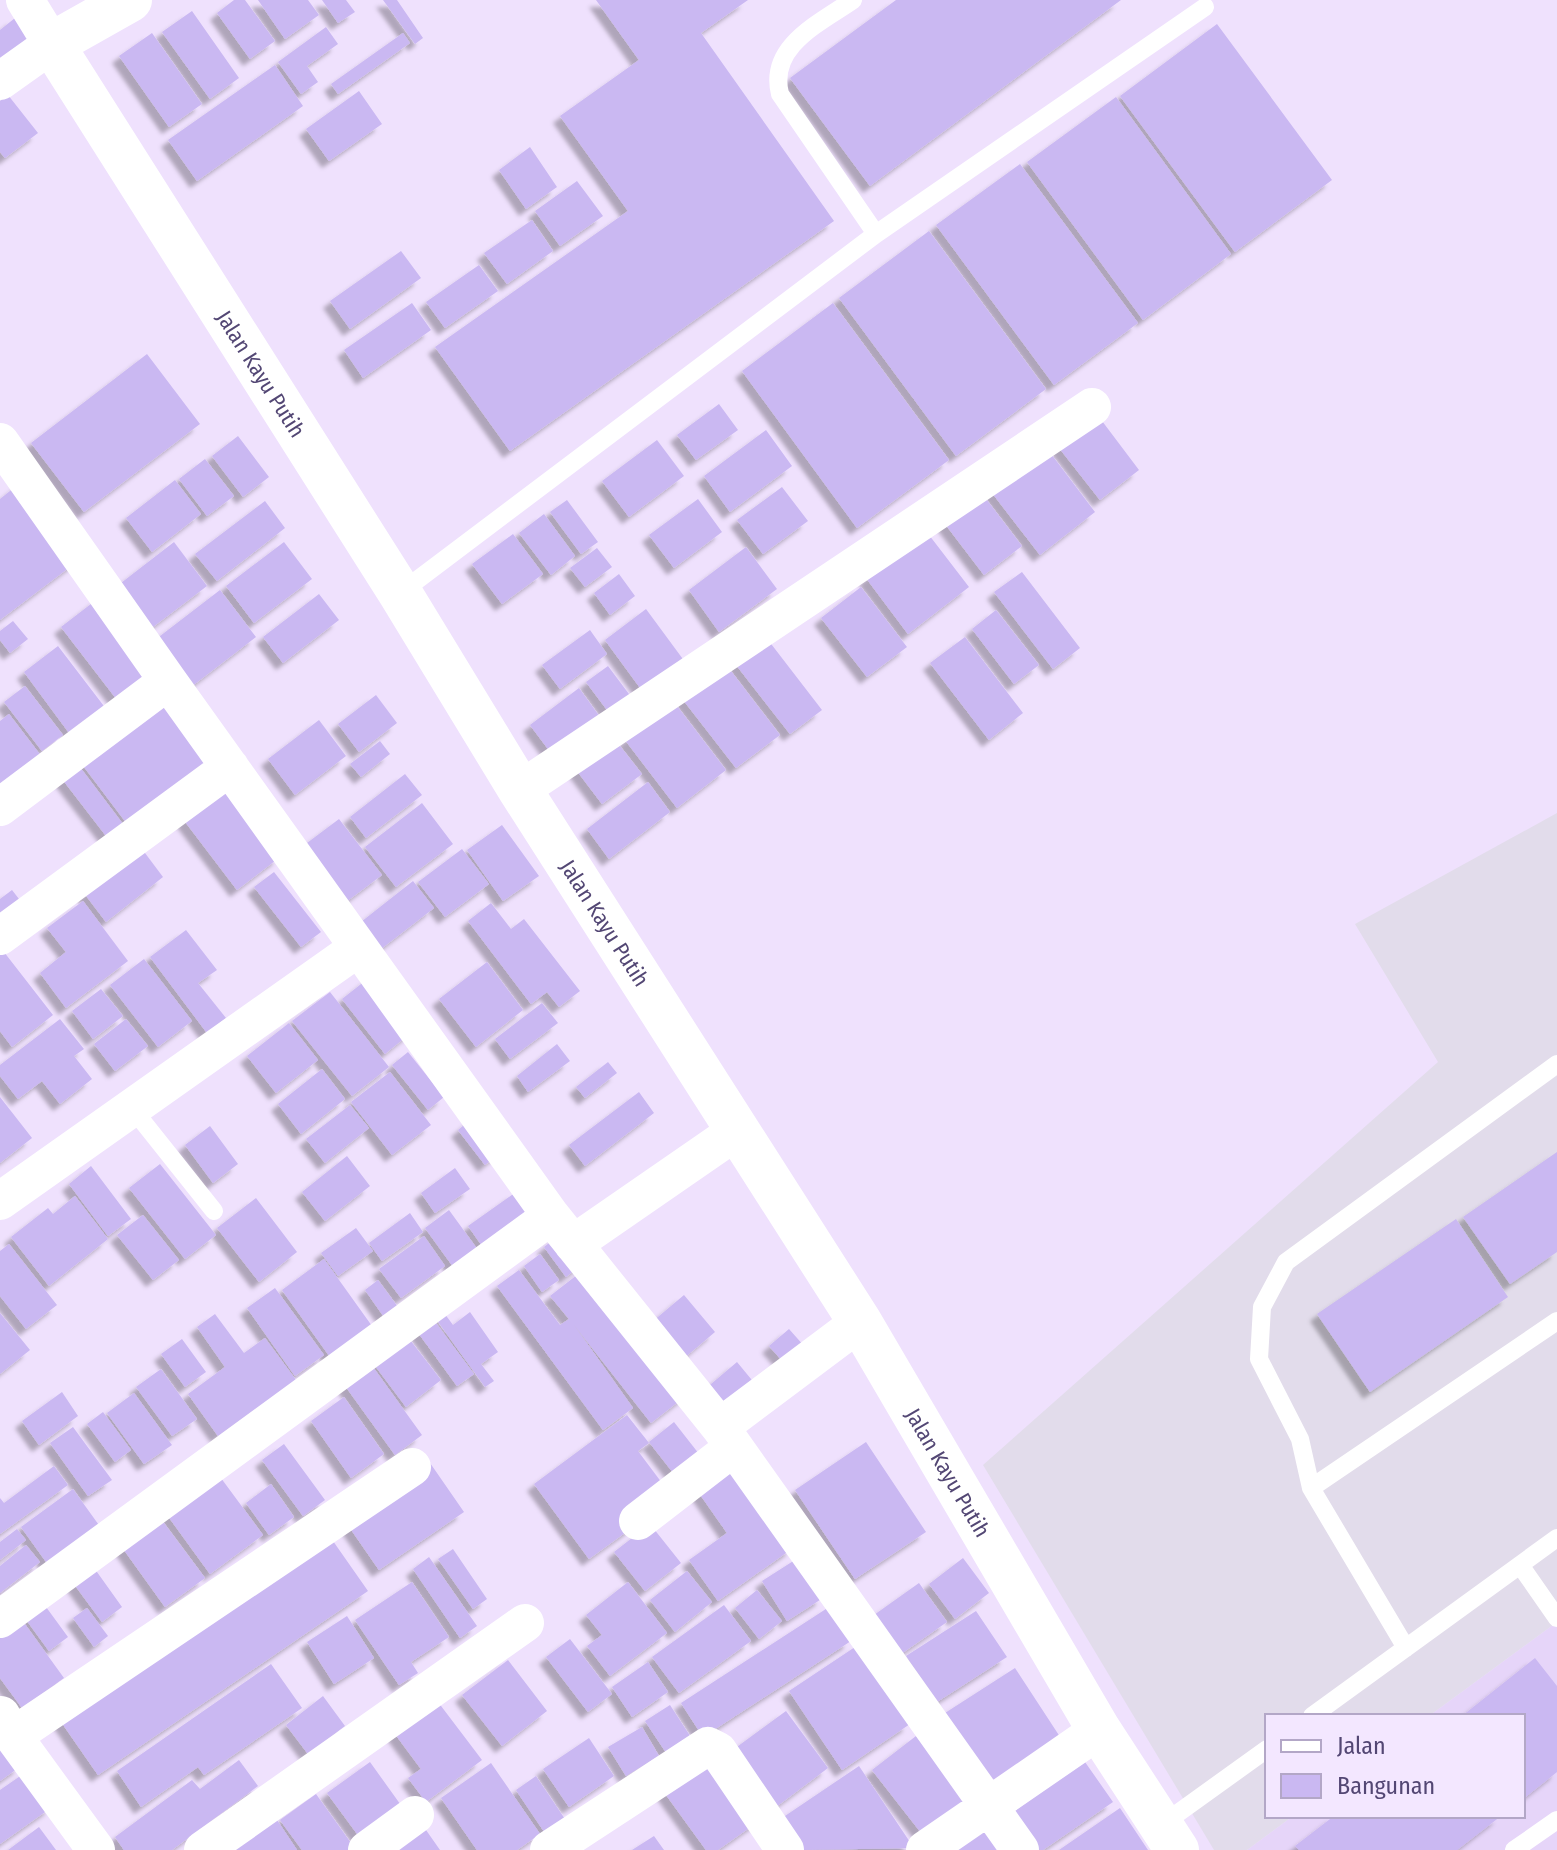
<svg xmlns="http://www.w3.org/2000/svg" width="1557" height="1850" font-family="'Fira Sans Condensed',sans-serif">
<style>
.residential{fill:#e6d5f9}
.industrial{fill:#e2dceb}
.building{fill:#cab8f2;filter:url(#shadow)}
.lines{fill:none;stroke-linecap:round;stroke-linejoin:round}
.lane{stroke:#fff;stroke-width:18}
.street{stroke:#fff;stroke-width:38}
.secondary{stroke:#fff;stroke-width:44}
.labels{text-anchor:middle;stroke-width:6;stroke-linejoin:round;paint-order:stroke}
.street-label{font-size:22px;fill:#534774;stroke:#f3e7ff}
</style>
<defs>
<filter id="shadow"><feDropShadow dx="-7" dy="7" stdDeviation="2" flood-color="#0004"/></filter>
</defs>
<rect width="100%" height="100%" fill="#efe1fd"/>
<path class="residential" d="M1557,1622V1850H1247L1293,1816H1523V1716H1429Z"/>
<path class="industrial" d="M1557,813V1622L1429,1716H1267V1816H1293L1247,1850H1214L983,1465L1438,1062L1355,924Z"/>
<path class="building" d="M234,0H245L275,41L250,59L217,13Z
M258,0H308L319,15L285,39Z
M322,0H346L355,12L338,23Z
M383,0H397L423,38L415,44Z
M596,0H748L701,33L834,221L510,451L435,347L628,211L560,116L639,60Z
M896,0H1121L870,186L790,78Z
M192,11L239,78L210,99L162,32Z
M15,18L35,44L0,71V30Z
M1217,24L1332,180L1235,252L1120,96Z
M326,27L338,44L307,66L318,82L301,94L278,62Z
M152,33L202,104L169,127L119,56Z
M403,33L410,43L338,94L331,84Z
M275,65L303,106L197,181L168,140Z
M359,91L382,124L329,161L306,129Z
M8,95L38,133L5,158L0,152V101Z
M1116,97L1231,254L1143,320L1027,162Z
M530,147L557,187L526,209L499,170Z
M1020,164L1138,323L1054,385L936,225Z
M577,181L603,216L560,246L535,211Z
M532,220L553,251L507,284L484,253Z
M929,231L1046,389L956,456L839,298Z
M401,251L421,278L350,329L330,301Z
M479,265L498,291L445,328L426,302Z
M412,303L431,330L363,378L344,350Z
M833,303L949,460L857,528L742,371Z
M147,354L200,424L84,512L31,443Z
M719,404L738,430L696,460L677,435Z
M1096,413L1139,470L1100,500L1056,444Z
M766,430L792,466L730,512L704,476Z
M238,436L269,477L243,497L212,456Z
M657,440L684,476L629,517L602,481Z
M1045,446L1095,512L1040,555L989,489Z
M205,459L234,496L207,516L179,479Z
M175,480L201,514L152,552L126,518Z
M20,483L79,560L0,620V499Z
M782,487L808,521L763,554L737,520Z
M980,491L1022,546L984,575L942,520Z
M698,499L722,532L674,568L649,535Z
M567,500L598,542L581,554L550,512Z
M265,501L285,528L217,581L195,554Z
M544,514L575,556L551,575L519,533Z
M926,531L969,587L908,634L866,578Z
M513,534L543,574L502,604L472,564Z
M174,542L207,586L145,633L112,590Z
M284,542L312,579L254,623L226,586Z
M746,547L777,589L719,632L689,590Z
M597,548L612,567L585,587L570,568Z
M1022,572L1080,648L1053,669L994,592Z
M619,574L635,596L610,615L594,593Z
M861,587L907,647L867,677L821,618Z
M220,590L256,637L187,690L151,643Z
M319,594L339,620L283,663L263,637Z
M100,597L160,675L121,705L61,627Z
M646,609L688,666L646,696L605,640Z
M996,610L1039,665L1014,684L972,629Z
M13,621L28,639L10,653L0,640V631Z
M590,630L607,654L560,689L542,665Z
M765,636L822,710L790,734L733,661Z
M965,637L1023,713L989,740L930,663Z
M58,646L110,714L75,741L24,672Z
M721,658L780,735L736,768L677,692Z
M608,666L635,702L613,718L586,682Z
M25,686L63,735L42,751L4,702Z
M579,688L600,717L551,753L530,725Z
M163,693L220,767L134,833L78,759Z
M376,695L397,723L359,752L338,724Z
M674,702L726,770L677,808L625,740Z
M9,714L45,761L0,795V721Z
M319,720L346,756L295,795L268,759Z
M613,737L642,774L602,804L574,767Z
M380,741L390,754L361,777L350,764Z
M73,758L129,832L113,845L56,771Z
M405,774L422,795L366,838L350,817Z
M648,782L670,812L609,859L587,829Z
M226,786L280,857L237,890L183,819Z
M422,803L453,844L396,887L365,847Z
M339,819L382,875L346,902L303,846Z
M502,825L539,876L503,901L467,850Z
M142,849L163,877L106,922L84,893Z
M462,849L489,884L445,917L418,882Z
M274,872L321,932L301,947L254,887Z
M413,881L434,908L381,949L361,922Z
M12,890L26,908L0,928V899Z
M83,901L128,961L66,1008L40,973L66,952L47,928Z
M491,903L511,929L524,919L580,991L559,1007L547,992L531,1004L468,921Z
M186,930L217,970L198,983L226,1018L207,1033L150,957Z
M4,952L53,1015L12,1047L0,1031V955Z
M144,959L192,1021L158,1047L110,985Z
M487,962L523,1010L476,1047L439,999Z
M370,977L413,1031L385,1054L342,999Z
M101,989L123,1016L93,1039L72,1011Z
M330,992L389,1067L352,1096L292,1021Z
M542,1003L558,1023L510,1059L495,1039Z
M60,1019L84,1049L74,1056L92,1079L60,1104L42,1081L18,1099L0,1076V1065Z
M126,1019L148,1046L115,1071L94,1044Z
M289,1023L318,1060L276,1093L247,1056Z
M557,1044L570,1061L528,1092L517,1076Z
M408,1052L444,1097L428,1110L392,1065Z
M608,1062L617,1073L585,1098L576,1087Z
M322,1069L345,1099L301,1134L278,1104Z
M390,1072L431,1125L392,1155L351,1102Z
M639,1092L654,1113L585,1166L569,1145Z
M0,1097L32,1138L0,1163Z
M350,1105L369,1128L325,1163L306,1139Z
M474,1117L502,1151L485,1165L458,1130Z
M210,1126L238,1164L213,1183L185,1145Z
M1557,1152V1252L1510,1284L1463,1217Z
M347,1156L370,1186L325,1221L302,1192Z
M160,1164L216,1235L185,1259L129,1188Z
M91,1166L131,1219L108,1236L69,1184Z
M455,1168L470,1189L435,1213L421,1193Z
M516,1192L535,1218L487,1253L468,1226Z
M75,1196L108,1239L49,1286L11,1237L48,1208L53,1214Z
M256,1198L297,1252L259,1282L217,1228Z
M449,1210L478,1250L454,1268L425,1228Z
M410,1213L423,1232L382,1261L369,1243Z
M143,1215L179,1260L153,1280L117,1235Z
M1456,1219L1508,1297L1370,1392L1317,1314Z
M356,1228L373,1251L338,1276L321,1253Z
M562,1233L584,1263L566,1277L544,1247Z
M424,1236L445,1266L401,1298L379,1269Z
M9,1244L57,1305L26,1329L0,1296V1251Z
M540,1254L559,1280L542,1292L524,1266Z
M324,1259L372,1326L330,1357L282,1290Z
M586,1268L687,1395L651,1423L574,1325L633,1408L603,1430L497,1286L519,1270L560,1325L569,1319L550,1296Z
M378,1280L398,1307L384,1317L365,1290Z
M275,1288L324,1355L295,1376L247,1308Z
M684,1295L715,1332L683,1359L652,1322Z
M439,1306L453,1325L470,1312L498,1352L481,1364L494,1381L485,1387L431,1312Z
M427,1311L474,1374L457,1386L411,1323Z
M0,1313L30,1350L0,1374Z
M215,1314L244,1353L265,1338L296,1380L218,1436L188,1394L225,1367L197,1327Z
M789,1329L805,1347L785,1364L769,1346Z
M407,1336L441,1380L406,1407L373,1363Z
M182,1339L206,1372L185,1387L161,1354Z
M365,1356L422,1435L395,1455L338,1376Z
M737,1362L756,1385L723,1412L704,1390Z
M161,1369L197,1419L172,1436L136,1387Z
M62,1392L78,1416L39,1445L22,1421Z
M134,1393L172,1445L144,1464L107,1413Z
M344,1397L384,1454L351,1478L311,1421Z
M103,1412L131,1450L115,1462L87,1424Z
M627,1415L649,1443L638,1451L665,1487L633,1527L589,1559L534,1484Z
M674,1422L703,1459L678,1479L649,1442Z
M73,1427L112,1480L88,1496L50,1443Z
M866,1442L926,1532L855,1579L795,1490Z
M284,1444L325,1500L303,1516L262,1460Z
M729,1458L793,1548L718,1601L689,1560L727,1533L692,1483Z
M428,1460L464,1512L379,1570L343,1518Z
M54,1466L68,1485L0,1534V1498L4,1503Z
M218,1474L263,1535L210,1574L165,1512Z
M271,1484L294,1517L269,1535L246,1503Z
M73,1489L101,1528L49,1566L21,1527Z
M158,1515L205,1578L165,1607L119,1543Z
M650,1524L681,1563L645,1591L614,1552Z
M17,1529L26,1540L0,1560V1542Z
M326,1531L368,1591L98,1775L57,1716Z
M26,1545L40,1562L0,1593V1566Z
M453,1549L487,1599L473,1609L438,1559Z
M429,1557L477,1626L460,1638L413,1569Z
M798,1558L823,1598L787,1621L762,1581Z
M963,1558L989,1593L955,1619L929,1584Z
M92,1565L122,1607L102,1622L71,1580Z
M687,1571L712,1602L675,1632L650,1600Z
M412,1582L449,1637L411,1662L418,1673L399,1685L355,1620Z
M628,1582L667,1633L610,1676L587,1646L602,1635L586,1615Z
M919,1583L947,1622L901,1654L874,1615Z
M757,1590L782,1621L759,1639L735,1608Z
M38,1596L68,1637L49,1651L19,1610Z
M724,1605L751,1641L679,1693L652,1657Z
M829,1607L851,1641L703,1737L681,1703Z
M87,1608L108,1636L94,1647L73,1618Z
M976,1611L1007,1657L937,1702L906,1656Z
M347,1616L374,1658L334,1684L307,1642Z
M22,1620L64,1678L22,1708L0,1678V1635Z
M570,1639L612,1694L588,1712L546,1657Z
M858,1645L910,1724L842,1770L789,1691Z
M1535,1658L1557,1686V1772L1523,1799V1716H1462Z
M508,1660L547,1711L502,1746L462,1695Z
M648,1662L668,1692L632,1717L612,1687Z
M271,1664L302,1708L204,1775L198,1767L141,1807L117,1771Z
M1015,1668L1066,1746L996,1791L945,1713Z
M323,1696L345,1726L308,1754L286,1725Z
M435,1698L482,1760L426,1802L408,1778L421,1769L392,1730Z
M670,1705L696,1745L671,1760L645,1721Z
M786,1711L828,1768L772,1810L730,1752Z
M642,1727L659,1756L626,1776L608,1747Z
M916,1736L965,1800L922,1834L872,1770Z
M0,1737L21,1766L0,1781Z
M589,1738L614,1776L569,1807L543,1769Z
M711,1753L759,1821L718,1850H706L661,1788Z
M239,1760L258,1786L172,1850H124L115,1837L192,1780L200,1789Z
M370,1762L408,1815L366,1846L327,1793Z
M1085,1762L1113,1802L1043,1850H1033L1009,1815Z
M491,1763L540,1834L517,1850H477L441,1798Z
M859,1766L914,1848L803,1850L782,1818Z
M26,1772L52,1807L0,1844V1790Z
M536,1776L569,1825L549,1839L516,1790Z
M316,1794L356,1850H302L280,1820Z
M1120,1808L1148,1850H1059Z
M1334,1816H1501L1457,1850H1299L1295,1846Z
M277,1820L297,1850H232Z
M419,1820L440,1850H374Z
M39,1827L56,1850H8Z
M983,1827L1000,1850H951Z
M654,1836L664,1850H632Z"/>
<g class="lines">
<path class="lane" d="M853,0C820,23 768,46 780,94L876,234
M400,593L876,234L1205,7
M132,1108L214,1211
M1311,1488L1557,1321
M1520,1565L1557,1618
M1406,1648L1311,1488L1300,1439L1259,1359L1262,1307L1286,1262L1557,1064
M1312,1716L1557,1538
M1160,1826L1267,1749
M1514,1850L1557,1820"/>
<path class="street" d="M0,81L52,44L25,0
M0,442L168,681L551,1216L720,1427L1020,1850
M520,790L1092,407
M0,807L168,681
M0,936L230,767
M0,1201L358,948
M573,1244L738,1130
M720,1427L860,1322
M638,1521L734,1447
M0,1619L551,1216
M1,1715L13,1736L96,1850
M13,1736L412,1467
M203,1850L525,1623
M367,1850L415,1815
M549,1850L708,1746L718,1751L785,1850
M925,1850L1099,1730"/>
<path class="secondary" id="s1" d="M130,0L52,44L400,593L520,790L860,1322L1099,1730L1177,1850"/>
</g>
<g class="labels">
<g class="street-label">
<text dy="8" stroke="none"><textPath href="#s1" startOffset="480">Jalan Kayu Putih</textPath></text>
<text dy="8" stroke="none"><textPath href="#s1" startOffset="1128">Jalan Kayu Putih</textPath></text>
<text dy="8" stroke="none"><textPath href="#s1" startOffset="1776">Jalan Kayu Putih</textPath></text>
</g>
</g>
<rect x="1265" y="1714" width="260" height="104" fill="#f3e7ff" stroke="#b3a7c7" stroke-width="2"/>
<rect x="1281" y="1740" width="40" height="12" fill="#ffffff" stroke="#b3a7c7" stroke-width="2"/>
<text x="1337" y="1754" font-size="24" fill="#534774">Jalan</text>
<rect x="1281" y="1774" width="40" height="24" fill="#cab8f2" stroke="#b3a7c7" stroke-width="2"/>
<text x="1337" y="1794" font-size="24" fill="#534774">Bangunan</text>
</svg>
